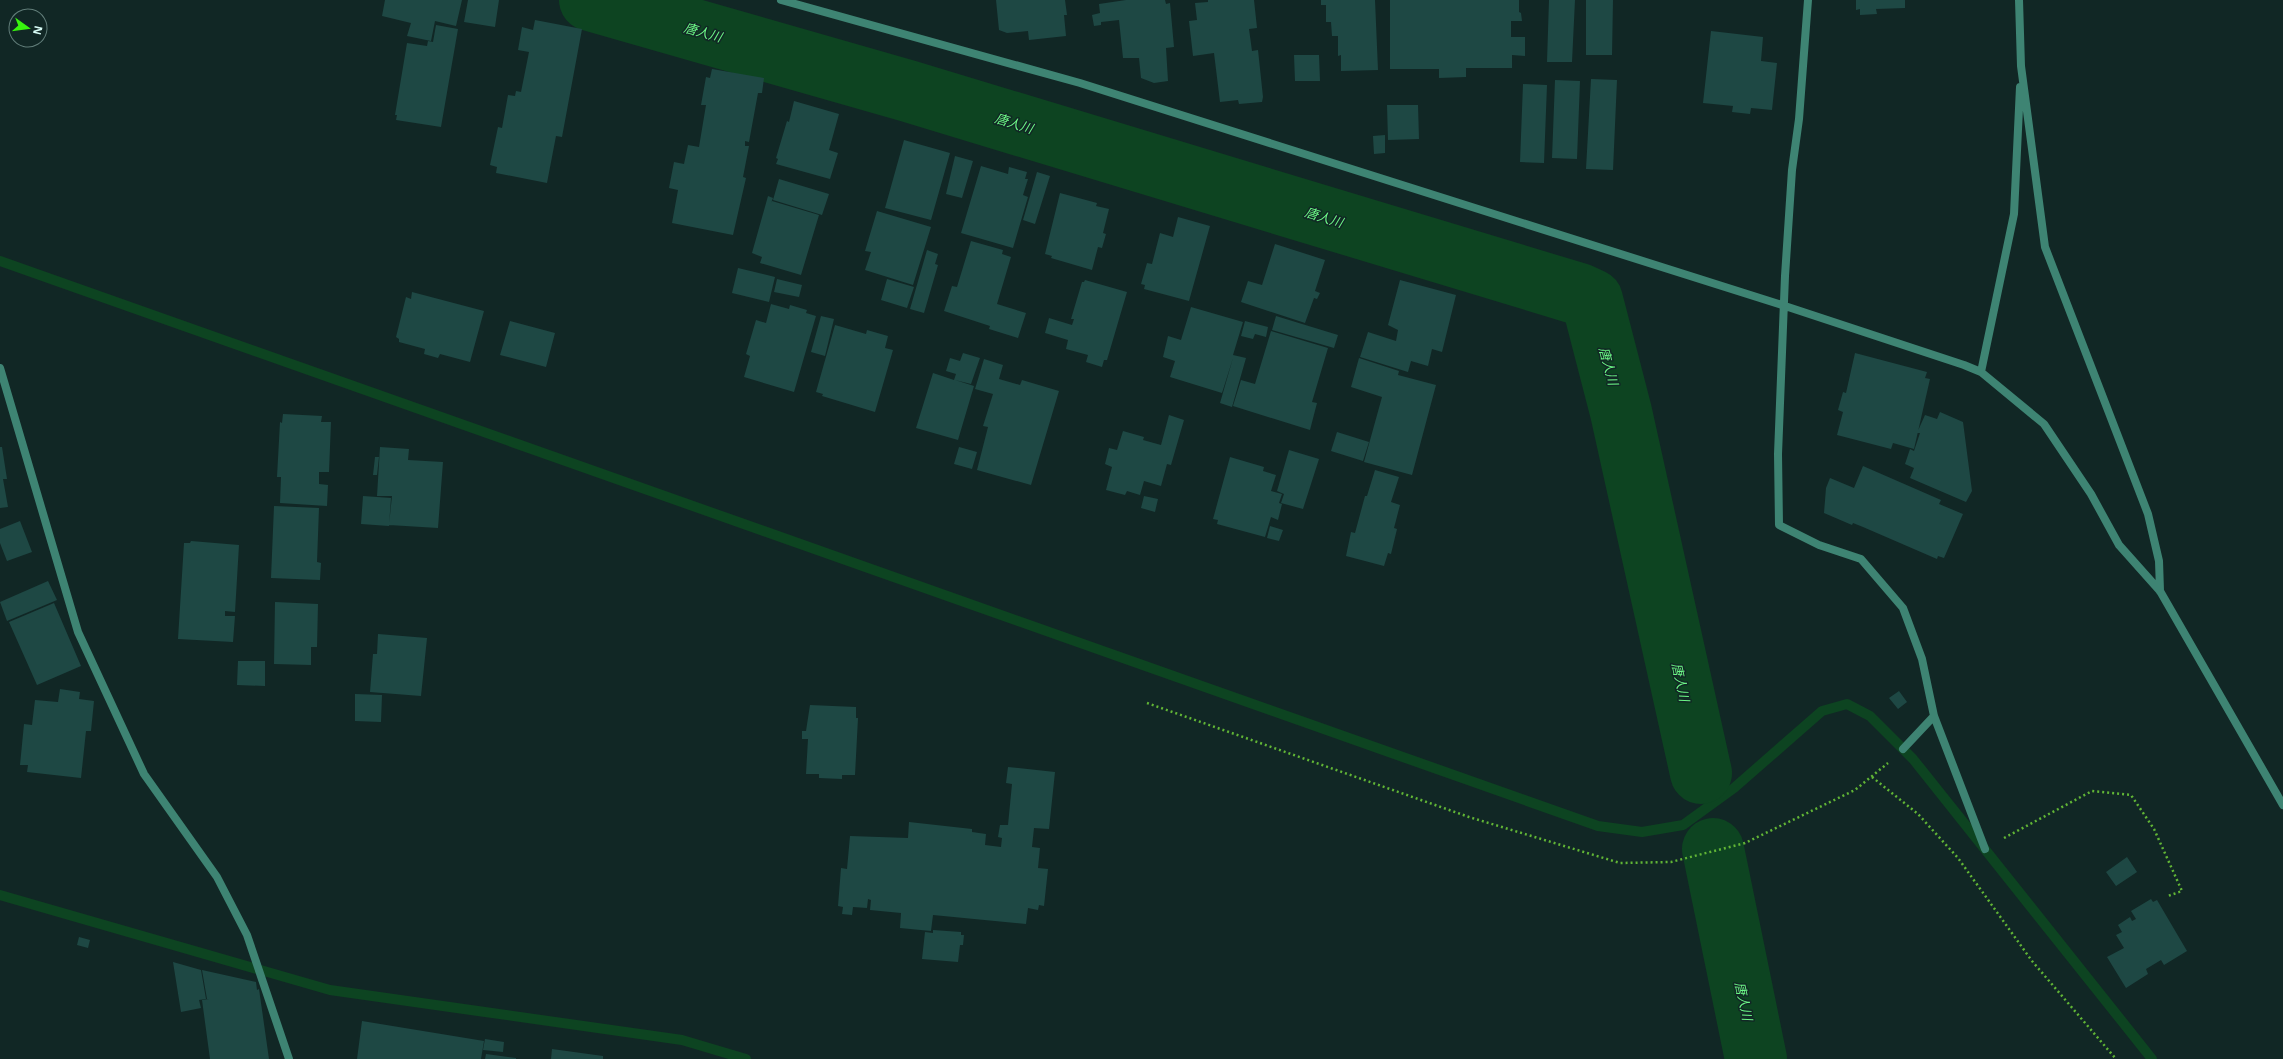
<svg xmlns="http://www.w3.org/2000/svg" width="2283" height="1059" font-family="'Open Sans','Noto Sans JP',sans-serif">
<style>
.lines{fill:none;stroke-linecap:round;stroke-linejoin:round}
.stream{stroke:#0d4421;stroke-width:10}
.river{stroke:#0d4421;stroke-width:62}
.building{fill:#1e4844}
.path{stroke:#61b536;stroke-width:2.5;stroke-dasharray:2 3;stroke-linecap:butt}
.street{stroke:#3e8473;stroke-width:8}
.labels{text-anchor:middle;stroke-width:3;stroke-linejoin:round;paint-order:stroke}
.water-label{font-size:13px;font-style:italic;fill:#6cf886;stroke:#112725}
</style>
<rect width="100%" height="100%" fill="#112725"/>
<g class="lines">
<path class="stream" d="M0,261L1598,826L1642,832L1683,825L1734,788L1822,711L1847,704L1870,716L1913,759L2152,1059
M0,895L330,990L682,1040L746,1059"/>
<path class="river" d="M590,0L908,91L1579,294L1592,300L1621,412L1701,773
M1713,849L1756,1059"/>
</g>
<path class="building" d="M385,0H462L456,26L435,21L431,41L407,36L411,23L382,16Z
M468,0H499L495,27L464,22Z
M996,0H1065L1067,15H1064L1066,36L1029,40L1028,31L1007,33L999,30Z
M1126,0H1165L1166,4L1170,3L1174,47L1166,48L1168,81L1154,83L1141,78L1139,58H1123L1119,20L1101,22V25L1094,26L1092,15L1100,13L1099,4Z
M1208,0H1254L1257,28L1249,29L1252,51L1258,50L1263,97L1262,102L1239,104L1238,100L1220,102L1214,53L1193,56L1189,21L1197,20L1195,3L1208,2Z
M1321,0H1375L1378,70L1341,71V55L1338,56V36H1332L1331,22H1326V5H1321Z
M1390,0H1519V12L1521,13L1522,21H1511V37H1525V56L1512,55V68H1466V77L1439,78V69H1390Z
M1549,0H1575L1572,62H1547Z
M1586,0H1613L1612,55H1586Z
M1856,0H1905V8L1876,9L1877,14L1860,15V9L1856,10Z
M535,20L582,29L562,137L556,136L547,183L496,173L497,167L490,165L498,127L502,128L508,95L515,96L516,91L553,98L521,92L529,52L518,50L522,27L533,30Z
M436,25L458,29L441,127L396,120L397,115H395L407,43L427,46L428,41L433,42Z
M1711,31L1763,37L1761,61L1777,63L1772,110L1751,108L1750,114L1732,112L1733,106L1703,103Z
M1294,55H1319L1320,81H1295Z
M712,69L764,78L762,93H758L749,142L745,141V146H749L743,177L746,178L733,235L672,223L678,190L669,188L674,162L684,164L688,145L699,147L706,105H701L706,77L710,78Z
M1591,79L1617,80L1613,170L1586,169Z
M1555,80L1580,81L1577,159L1552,158Z
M1523,84L1547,85L1544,163L1520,162Z
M794,101L839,114L829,150L838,153L830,179L776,164L778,159L776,158L787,121L789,122Z
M1387,105H1418L1419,139L1388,140Z
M1385,135V153L1374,154L1373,136Z
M904,140L950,153L931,220L885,208Z
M955,156L973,161L962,198L946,194Z
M981,166L1008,174L1009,167L1027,172L1025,179H1028L1023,195L1028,197L1013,248L961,233Z
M1037,172L1050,176L1035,224L1023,220Z
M779,179L829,194L822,215L773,200Z
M1060,193L1097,203L1096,206L1109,209L1103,233L1106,234L1102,248L1098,247L1092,270L1051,258L1052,256L1045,254Z
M768,196L773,198L771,203L772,201L819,215L801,275L760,263L762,257L752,253Z
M877,211L931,227L913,285L865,270L871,252L865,251Z
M1178,217L1210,226L1189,301L1144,289L1145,285L1141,284L1147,263L1152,264L1160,233L1173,237Z
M971,241L1003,250L1002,254L1011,257L997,304L1026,313L1018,338L989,329L990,326L944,311L952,286L957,287Z
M1275,244L1325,260L1315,291L1320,293L1317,299L1314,298L1305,323L1241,302L1248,281L1262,285Z
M927,250L938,254L935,264L938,265L924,313L910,309Z
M738,268L775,277L769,302L732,293Z
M777,279L802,285L799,297L774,292Z
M887,279L914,287L907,308L881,300Z
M1085,280L1127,292L1107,360H1104L1102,367L1086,362L1088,355L1066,349L1068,340L1045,333L1049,318L1072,325L1074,319H1071L1082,282H1084Z
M1400,280L1456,295L1442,352L1432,349L1428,366L1411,361L1408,372L1360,357L1368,332L1396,341L1398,330L1388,325Z
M412,292L484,311L470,362L440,354L438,358L424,354L425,349L399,342V339L396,337L406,297L411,299Z
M771,304L789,309L790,305L807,310L806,313L816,316L794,392L744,377L750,356L746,354L756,320L766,323Z
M1191,307L1243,322L1233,355L1246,358L1232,407L1220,403L1233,358L1222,393L1170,377L1175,361L1163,357L1168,336L1181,340Z
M821,316L834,319L825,356L811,352Z
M1276,316L1338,335L1334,348L1272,330Z
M510,321L555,333L546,367L500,355Z
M1245,321L1268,327L1266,337L1255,334L1253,339L1241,336Z
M835,325L866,334L867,330L888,336L885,348L893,350L875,412L822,396L823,394L816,392Z
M1271,331L1328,348L1312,402L1317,403L1310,430L1233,406L1241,380L1255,384Z
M963,353L980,358L971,384L955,380L974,386L958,440L916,428L933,373L954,380L956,374L946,371L950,358L960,361Z
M1855,353L1927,372L1925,378L1930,379L1914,449L1893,443L1891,449L1837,435L1843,412L1838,410L1843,392L1846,393Z
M1359,358L1399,371L1398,375L1436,385L1412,475L1364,462L1382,397L1351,387Z
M984,359L1003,365L999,379L1020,385L1022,380L1059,391L1031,485L977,470L988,427L983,426L993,394L975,389Z
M1940,412L1963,422L1972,491L1966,502L1910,478L1914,468L1905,464L1910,449L1914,451L1920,433H1917L1925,415L1937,419Z
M283,414L322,416L321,422H331L329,472H319V484L328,485L327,506L280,503L281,477H277L280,422L282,423Z
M1169,415L1184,420L1171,465L1167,464L1161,486L1144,481L1140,495L1127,491L1125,495L1106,490L1112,467L1105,464L1109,448L1117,450L1123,431L1144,437L1143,440L1161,445Z
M1337,432L1369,442L1363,461L1331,451Z
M0,447H2L7,479H3L8,507L0,508Z
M380,447L409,449L408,460L443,462L438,528L389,525L392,496H377Z
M959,447L977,452L972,469L954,464Z
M1289,450L1319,459L1303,509L1281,503L1284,494L1277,491Z
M375,457H379L377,475H373Z
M1230,457L1264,467L1263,471L1276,475L1271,491L1282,494L1279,503L1282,504L1278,520L1271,517L1265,537L1217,524L1218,520L1213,519Z
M1863,466L1941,500L1939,504L1963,514L1944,558L1938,556L1937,559L1863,527L1853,523L1852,525L1824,513L1826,488L1830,478L1854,488Z
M1375,470L1399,477L1391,502L1400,505L1394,528L1397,529L1391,554L1388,553L1384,566L1346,556L1351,532L1355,533L1365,496H1367Z
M363,496L391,498L389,526L361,524Z
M1144,496L1158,499L1155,512L1141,508Z
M274,506L319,508L317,562L321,563L320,580L271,578Z
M20,521L32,552L7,561L0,543V529Z
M1270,526L1283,530L1279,541L1267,538Z
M191,541L239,545L235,612L225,611V616H235L233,642L178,639L184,543H190Z
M48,581L57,600L7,621L0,602Z
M275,602L318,604L317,647H311V665L274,664Z
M54,603L81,666L37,685L9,622Z
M378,634L427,638L421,696L370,692L373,654H377Z
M238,661H265V686L237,685Z
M60,689L80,692L79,699L94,701L91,731H86L81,778L27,772L28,765H20L24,724L32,725L35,700L58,702Z
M1899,691L1907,702L1898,709L1889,698Z
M355,694L382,695L381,722L355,721Z
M810,705L856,707V718H858L855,775H842V779L819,778V774H806L808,739H802V731H806Z
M1008,767L1055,772L1049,829L1034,828L1032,847L1040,848L1038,868L1048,869L1044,906L1039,905L1038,910L1028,908L1026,924L933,915L931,931L900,928L901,913L870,910L871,900L868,899L867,908L853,907L852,915L842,914L843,907L838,906L841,868L847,869L850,836L908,838L909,822L972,829V832L986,834L985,845L1001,847L1002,838L998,837L1000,825H1008L1012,784L1006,783Z
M2127,857L2137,872L2116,886L2106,872Z
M2151,899L2153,902L2157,900L2187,951L2164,965L2161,960L2146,969L2148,974L2126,988L2107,957L2124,948L2116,935L2122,932L2118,925L2130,917L2132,921L2136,919L2131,911Z
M933,930L961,932V935H964L963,945H960L958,962L922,959L925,932L933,933Z
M79,937L90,940L88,948L77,945Z
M173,962L201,970L206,999L199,1000L201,1008L181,1012Z
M202,970L256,982L257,990L259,989L269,1059H210L202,1000L209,999H207Z
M362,1021L484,1041L481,1059H357Z
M485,1039L504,1042L503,1052L483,1050Z
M552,1049L603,1056V1059H551Z
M486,1054L516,1058V1059H485Z"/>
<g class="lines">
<path class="path" d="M1147,703L1469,817L1620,863L1671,862L1745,843L1855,790L1888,763
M1872,777L1918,814L1958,858L2032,961L2116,1059
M2004,838L2092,791L2131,795L2154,829L2182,891L2168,896"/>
<path class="street" d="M781,0L1080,83L1785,306L1964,365L1981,372L2044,424L2091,494L2119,545L2160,591L2283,805
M1808,0L1799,119L1792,170L1785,276L1778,454L1779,525L1819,545L1861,559L1903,608L1922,659L1934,716L1985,849
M2019,0L2021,66L2045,247L2148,514L2159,561L2160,591
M0,368L78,632L144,774L217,877L247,935L289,1059
M1981,372L2014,214L2020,87
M1903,749L1934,716"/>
</g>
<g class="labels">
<g class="water-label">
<text transform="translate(703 32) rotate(16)" y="5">唐人川</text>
<text transform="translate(1014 123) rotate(17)" y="5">唐人川</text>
<text transform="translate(1324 217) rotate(17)" y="5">唐人川</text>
<text transform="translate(1609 366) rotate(75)" y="5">唐人川</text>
<text transform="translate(1681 682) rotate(78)" y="5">唐人川</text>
<text transform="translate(1744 1001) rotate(78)" y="5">唐人川</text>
</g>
</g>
<g transform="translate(28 28) rotate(104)"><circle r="19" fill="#112725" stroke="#617d79"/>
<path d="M0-3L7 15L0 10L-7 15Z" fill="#38f40e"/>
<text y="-6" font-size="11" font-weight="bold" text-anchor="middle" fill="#d9fdf7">N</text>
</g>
</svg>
